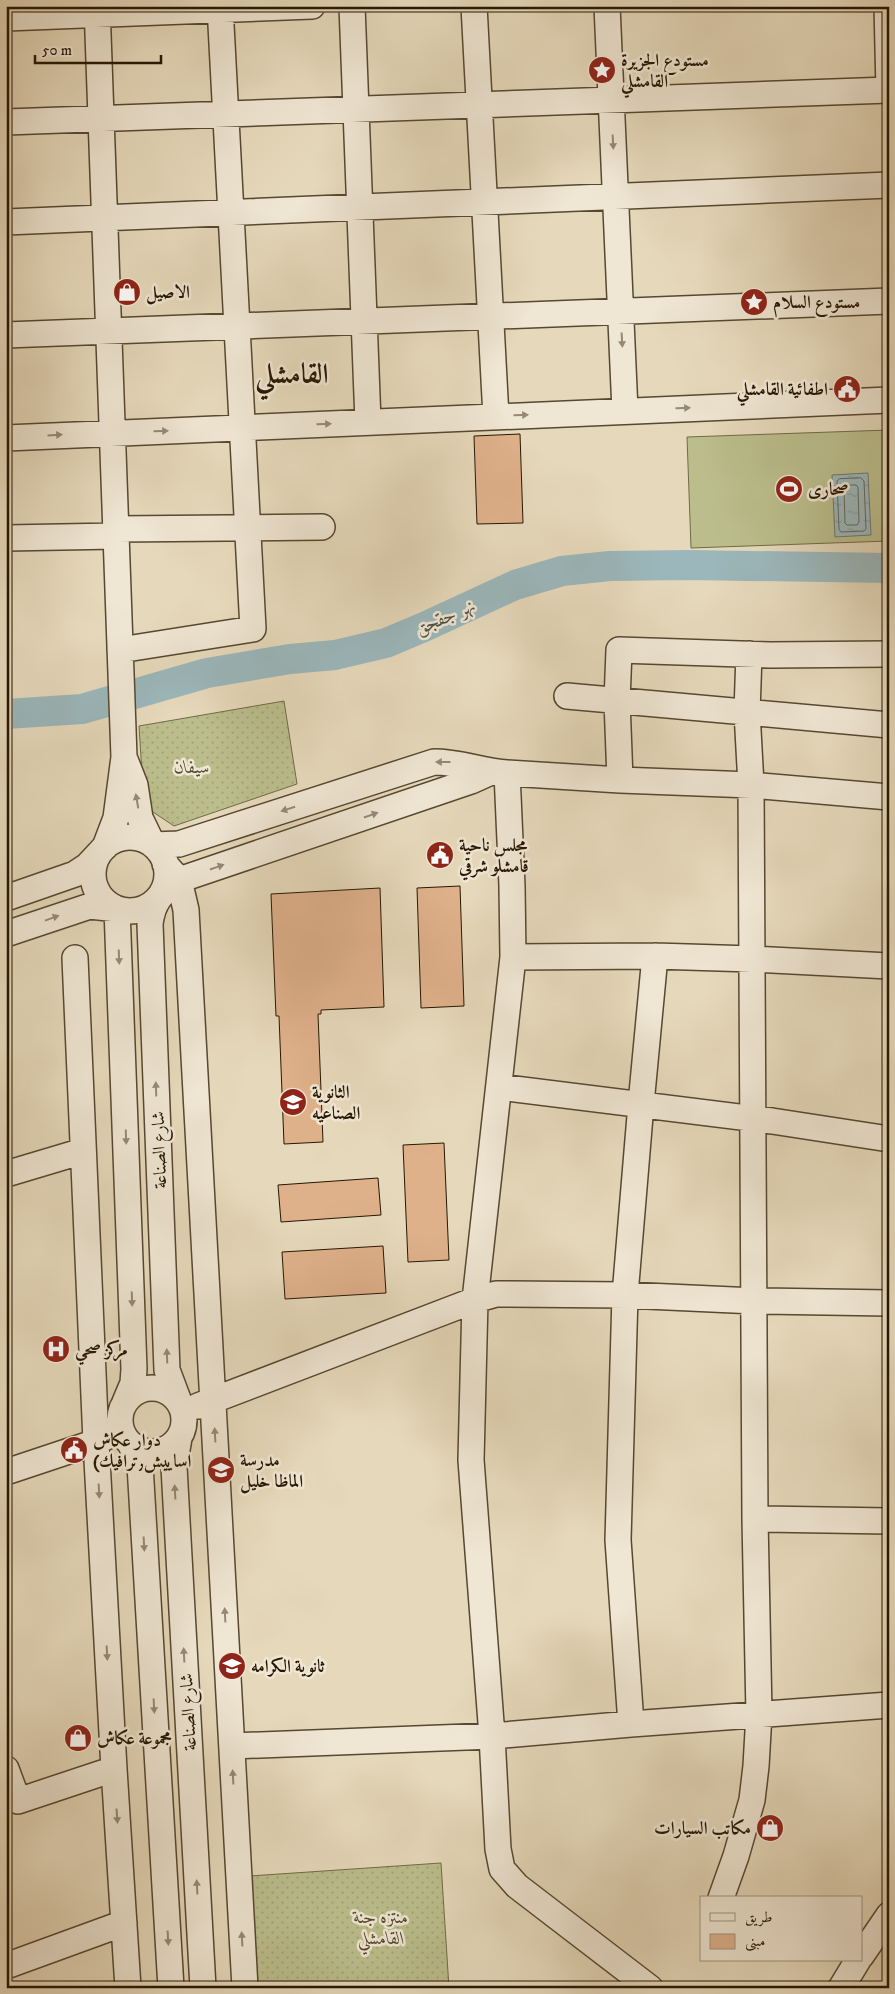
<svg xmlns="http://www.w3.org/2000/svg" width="895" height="1994" font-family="'IM FELL DW Pica',Amiri,serif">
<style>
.grass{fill:url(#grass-dots);stroke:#706a48}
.garden{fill:#bbbe8c;stroke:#706a48}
.water{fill:url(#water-ripples);stroke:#6c7771}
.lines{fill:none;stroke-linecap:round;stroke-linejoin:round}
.shore{stroke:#60675f;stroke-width:1}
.river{stroke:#9bb7bb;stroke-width:30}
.building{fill:#dfb18b;stroke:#261703}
.minor-casing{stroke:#564831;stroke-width:28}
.minor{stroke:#efe6d3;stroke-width:25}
.oneway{fill:#958975}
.labels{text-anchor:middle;stroke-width:5;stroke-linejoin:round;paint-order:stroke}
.poi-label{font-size:18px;font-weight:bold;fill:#261703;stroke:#efe6d3;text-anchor:start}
.park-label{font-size:18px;font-style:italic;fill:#53492c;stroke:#efe6d3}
.street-label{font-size:18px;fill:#261703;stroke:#efe6d3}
.water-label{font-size:19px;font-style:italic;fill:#4f4f43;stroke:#efe6d3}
.town-label{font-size:28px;font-weight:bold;fill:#261703;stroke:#efe6d3}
</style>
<defs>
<pattern id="grass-dots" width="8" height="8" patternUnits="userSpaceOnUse" patternTransform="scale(1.25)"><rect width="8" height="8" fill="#bbbe8c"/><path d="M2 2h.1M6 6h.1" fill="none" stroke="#a1a377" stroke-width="1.8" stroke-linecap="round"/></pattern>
<pattern id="water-ripples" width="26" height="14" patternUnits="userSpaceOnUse" patternTransform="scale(1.25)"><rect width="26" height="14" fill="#9bb7bb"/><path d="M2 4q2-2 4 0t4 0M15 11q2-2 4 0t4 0" fill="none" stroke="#859d9f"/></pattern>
</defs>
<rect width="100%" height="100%" fill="#e6d9bb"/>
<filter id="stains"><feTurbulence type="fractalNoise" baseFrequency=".004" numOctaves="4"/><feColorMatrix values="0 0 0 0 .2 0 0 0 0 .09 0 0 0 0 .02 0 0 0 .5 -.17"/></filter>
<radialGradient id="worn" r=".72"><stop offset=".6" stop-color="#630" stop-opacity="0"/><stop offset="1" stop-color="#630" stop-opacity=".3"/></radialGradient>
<path class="grass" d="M284,701L297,784L174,826L144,806L139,726Z
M441,1863L449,1988H257L250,1876Z"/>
<path class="garden" d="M889,430V541L691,548L687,437Z"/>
<path class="water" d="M868,473L871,535L835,537L832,475Z"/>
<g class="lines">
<path class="shore" d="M861,478L864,481L866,529L864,531L841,532L839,529L837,481L839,479Z
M846,485H856L858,487L859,522L857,525H847L845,523L844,488Z"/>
<path class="river" d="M6,714L82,709L207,673L290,659L335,655L386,643L424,627L515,585L562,571L610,566L688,565L889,568"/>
</g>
<path class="building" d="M520,434L523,523L477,524L474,436Z
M460,886L464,1006L421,1008L417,888Z
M380,888L384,1007L321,1010V1014H318L323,1142L284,1144L279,1016H276L271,894Z
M444,1143L449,1260L408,1262L403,1145Z
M378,1178L381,1215L281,1222L278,1185Z
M383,1246L386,1293L285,1299L282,1252Z"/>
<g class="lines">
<g class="minor-casing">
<path id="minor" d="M97,6L124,757L116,818L105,847
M352,6L368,422
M474,6L496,417
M607,6L625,411
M887,6L889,91
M6,18L312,6
M6,122L889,90
M6,222L889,185
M6,335L889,301
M6,438L889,400
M116,529L322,527
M6,538L116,536
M120,650L253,629L220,6
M567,696L889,725
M124,757L135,785L140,818L153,845L179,844L434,762C459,762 482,771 507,773L620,780L751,785L889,797
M507,773L512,886L513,957L475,1300L471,1460L492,1736L498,1849L502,1869L517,1886L650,1988
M620,780L617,701L619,650L770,655L889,654
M93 874a37 37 0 1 1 74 0a37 37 0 1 1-74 0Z
M165,864L179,880L186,910L245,1988
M6,898L75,874L87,866L101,851
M6,934L90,906L117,909L134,1369L133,1383L125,1402
M513,957L655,956L752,959L889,966
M75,958L96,1442L114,1769L128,1988
M499,1087L772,1121L889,1139
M6,1174L83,1151
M120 1420a32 32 0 1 1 64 0a32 32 0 1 1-64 0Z
M179,1402L167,1370L150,924C153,901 161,894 179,880L471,781L491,772
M198,1406L475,1300L496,1294L625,1295L755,1301L889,1303
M179,1438L174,1467L203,1988
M131,1445L140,1465L171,1988
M6,1472L96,1442L110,1435
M755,1519L889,1521
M631,1724L618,1540L625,1295L641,1104L655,956
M232,1746L492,1736L631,1724L889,1705
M6,1769L18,1801L114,1769
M721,1898L736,1856L752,1800L756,1766L759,1714L755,1519L751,785L747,712L749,654
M861,1956L889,1915
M6,1966L124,1923
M841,1988L858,1960"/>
</g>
<use href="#minor" class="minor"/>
</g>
<defs><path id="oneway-solid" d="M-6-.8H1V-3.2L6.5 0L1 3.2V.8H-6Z" transform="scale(1.25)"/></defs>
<g class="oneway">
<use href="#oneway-solid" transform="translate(613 142) rotate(87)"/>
<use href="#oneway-solid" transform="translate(622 340) rotate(87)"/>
<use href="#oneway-solid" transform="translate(683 408) rotate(-2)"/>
<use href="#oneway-solid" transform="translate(521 415) rotate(-2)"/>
<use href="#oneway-solid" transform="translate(324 424) rotate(-2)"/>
<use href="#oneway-solid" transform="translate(161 431) rotate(-2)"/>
<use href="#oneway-solid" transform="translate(55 435) rotate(-3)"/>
<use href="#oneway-solid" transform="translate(443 762) rotate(180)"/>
<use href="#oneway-solid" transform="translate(137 801) rotate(-100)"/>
<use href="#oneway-solid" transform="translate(288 809) rotate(162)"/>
<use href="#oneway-solid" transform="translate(371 815) rotate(-19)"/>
<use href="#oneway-solid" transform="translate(217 867) rotate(-19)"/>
<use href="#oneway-solid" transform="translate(52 918) rotate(-20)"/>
<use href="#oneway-solid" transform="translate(119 957) rotate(88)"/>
<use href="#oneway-solid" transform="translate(156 1089) rotate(-92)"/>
<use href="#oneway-solid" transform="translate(126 1137) rotate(88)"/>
<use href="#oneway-solid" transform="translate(132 1299) rotate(88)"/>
<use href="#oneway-solid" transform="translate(167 1356) rotate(-92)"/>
<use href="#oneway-solid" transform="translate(215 1435) rotate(-93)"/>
<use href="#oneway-solid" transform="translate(99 1491) rotate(87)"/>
<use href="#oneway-solid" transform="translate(175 1492) rotate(-93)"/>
<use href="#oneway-solid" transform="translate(144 1544) rotate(87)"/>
<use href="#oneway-solid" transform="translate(225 1615) rotate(-93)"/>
<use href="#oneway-solid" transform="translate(107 1653) rotate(87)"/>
<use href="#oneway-solid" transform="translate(184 1655) rotate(-93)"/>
<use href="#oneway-solid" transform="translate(154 1706) rotate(87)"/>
<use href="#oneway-solid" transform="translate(233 1777) rotate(-93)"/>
<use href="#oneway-solid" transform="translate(117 1816) rotate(86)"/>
<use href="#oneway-solid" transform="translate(197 1887) rotate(-93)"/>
<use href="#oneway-solid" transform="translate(168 1938) rotate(87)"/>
<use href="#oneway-solid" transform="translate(242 1939) rotate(-93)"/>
</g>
<defs>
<g id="sight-disc" transform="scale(1.4375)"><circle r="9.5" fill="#8f2418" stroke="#efe6d3"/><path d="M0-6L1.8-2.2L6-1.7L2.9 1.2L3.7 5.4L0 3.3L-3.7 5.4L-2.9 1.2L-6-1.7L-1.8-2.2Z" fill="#fff"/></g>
<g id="shop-disc" transform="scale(1.4375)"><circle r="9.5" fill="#8f2418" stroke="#efe6d3"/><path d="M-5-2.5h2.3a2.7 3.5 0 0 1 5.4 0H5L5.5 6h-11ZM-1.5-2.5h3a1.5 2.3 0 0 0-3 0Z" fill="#fff"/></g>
<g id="civic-disc" transform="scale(1.4375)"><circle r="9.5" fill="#8f2418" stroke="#efe6d3"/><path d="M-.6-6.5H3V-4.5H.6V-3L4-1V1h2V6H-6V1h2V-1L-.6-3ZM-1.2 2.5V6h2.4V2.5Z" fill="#fff"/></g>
<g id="stadium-disc" transform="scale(1.4375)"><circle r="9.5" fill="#8f2418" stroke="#efe6d3"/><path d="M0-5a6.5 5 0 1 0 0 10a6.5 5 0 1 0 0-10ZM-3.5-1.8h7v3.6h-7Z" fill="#fff"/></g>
<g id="school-disc" transform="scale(1.4375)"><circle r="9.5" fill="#8f2418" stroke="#efe6d3"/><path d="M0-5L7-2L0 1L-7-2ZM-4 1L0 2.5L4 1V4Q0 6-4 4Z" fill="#fff"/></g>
<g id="hospital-disc" transform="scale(1.4375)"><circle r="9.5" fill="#8f2418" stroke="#efe6d3"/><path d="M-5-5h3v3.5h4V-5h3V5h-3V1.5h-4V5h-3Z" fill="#fff"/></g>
</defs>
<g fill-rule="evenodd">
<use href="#sight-disc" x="602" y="70"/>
<use href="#shop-disc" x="127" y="292"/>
<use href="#sight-disc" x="754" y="302"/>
<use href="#civic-disc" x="847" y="389"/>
<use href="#stadium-disc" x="789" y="489"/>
<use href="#civic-disc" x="440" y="855"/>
<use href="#school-disc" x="293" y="1102"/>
<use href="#hospital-disc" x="56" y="1349"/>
<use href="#civic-disc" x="74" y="1450"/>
<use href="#school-disc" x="221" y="1470"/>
<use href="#school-disc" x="232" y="1666"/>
<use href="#shop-disc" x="78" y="1738"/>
<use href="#shop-disc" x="770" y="1828"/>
</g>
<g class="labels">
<g class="poi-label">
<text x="621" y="66">مستودع الجزيرة<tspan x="621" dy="21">القامشلي</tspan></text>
<text x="146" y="298">الاصيل</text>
<text x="773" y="308">مستودع السلام</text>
<text x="828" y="395" text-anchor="end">اطفائية القامشلي</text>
<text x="808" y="495">صحارى</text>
<text x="459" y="851">مجلس ناحية<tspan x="459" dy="21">قامشلو شرقي</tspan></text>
<text x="312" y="1098">الثانوية<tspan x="312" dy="21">الصناعيه</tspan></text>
<text x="75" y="1355">مركز صحي</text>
<text x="93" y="1446">دوار عكاش<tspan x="93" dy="21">(اساييش٫ترافيك</tspan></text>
<text x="240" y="1466">مدرسة<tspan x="240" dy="21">الماظا خليل</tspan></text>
<text x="251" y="1672">ثانوية الكرامه</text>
<text x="97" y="1744">مجموعة عكاش</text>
<text x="751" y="1834" text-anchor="end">مكاتب السيارات</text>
</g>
<g class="park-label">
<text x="192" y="773">سيفان</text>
<text x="381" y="1923">منتزه جنة<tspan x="381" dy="21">القامشلي</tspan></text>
</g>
<g class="street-label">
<text transform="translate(159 1150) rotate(-92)" y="6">شارع الصناعة</text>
<text transform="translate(188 1712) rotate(-93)" y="6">شارع الصناعة</text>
</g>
<g class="water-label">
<text transform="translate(445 616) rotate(-24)" y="7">نهر جقجق</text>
</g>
<g class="town-label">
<text x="292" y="383">القامشلي</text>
</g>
</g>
<rect width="895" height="1994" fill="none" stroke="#e6d9bb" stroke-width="25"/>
<rect x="8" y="8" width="880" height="1979" fill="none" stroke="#261703" stroke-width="2.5"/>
<rect x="12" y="12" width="870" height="1969" fill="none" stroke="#261703"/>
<rect x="700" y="1896" width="162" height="65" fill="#efe6d3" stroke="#9f9380"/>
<rect x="710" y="1913" width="25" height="8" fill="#efe6d3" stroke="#9f9380"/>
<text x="745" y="1922" font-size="15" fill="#261703">طريق</text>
<rect x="710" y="1934" width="25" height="15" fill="#dfb18b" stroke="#9f9380"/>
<text x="745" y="1946" font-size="15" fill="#261703">مبنى</text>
<path d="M35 55v8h126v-8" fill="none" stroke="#261703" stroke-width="2.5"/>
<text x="42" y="55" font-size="15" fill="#261703" stroke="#efe6d3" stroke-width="4" paint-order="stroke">50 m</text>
<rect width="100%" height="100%" filter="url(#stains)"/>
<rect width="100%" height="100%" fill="url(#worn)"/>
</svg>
